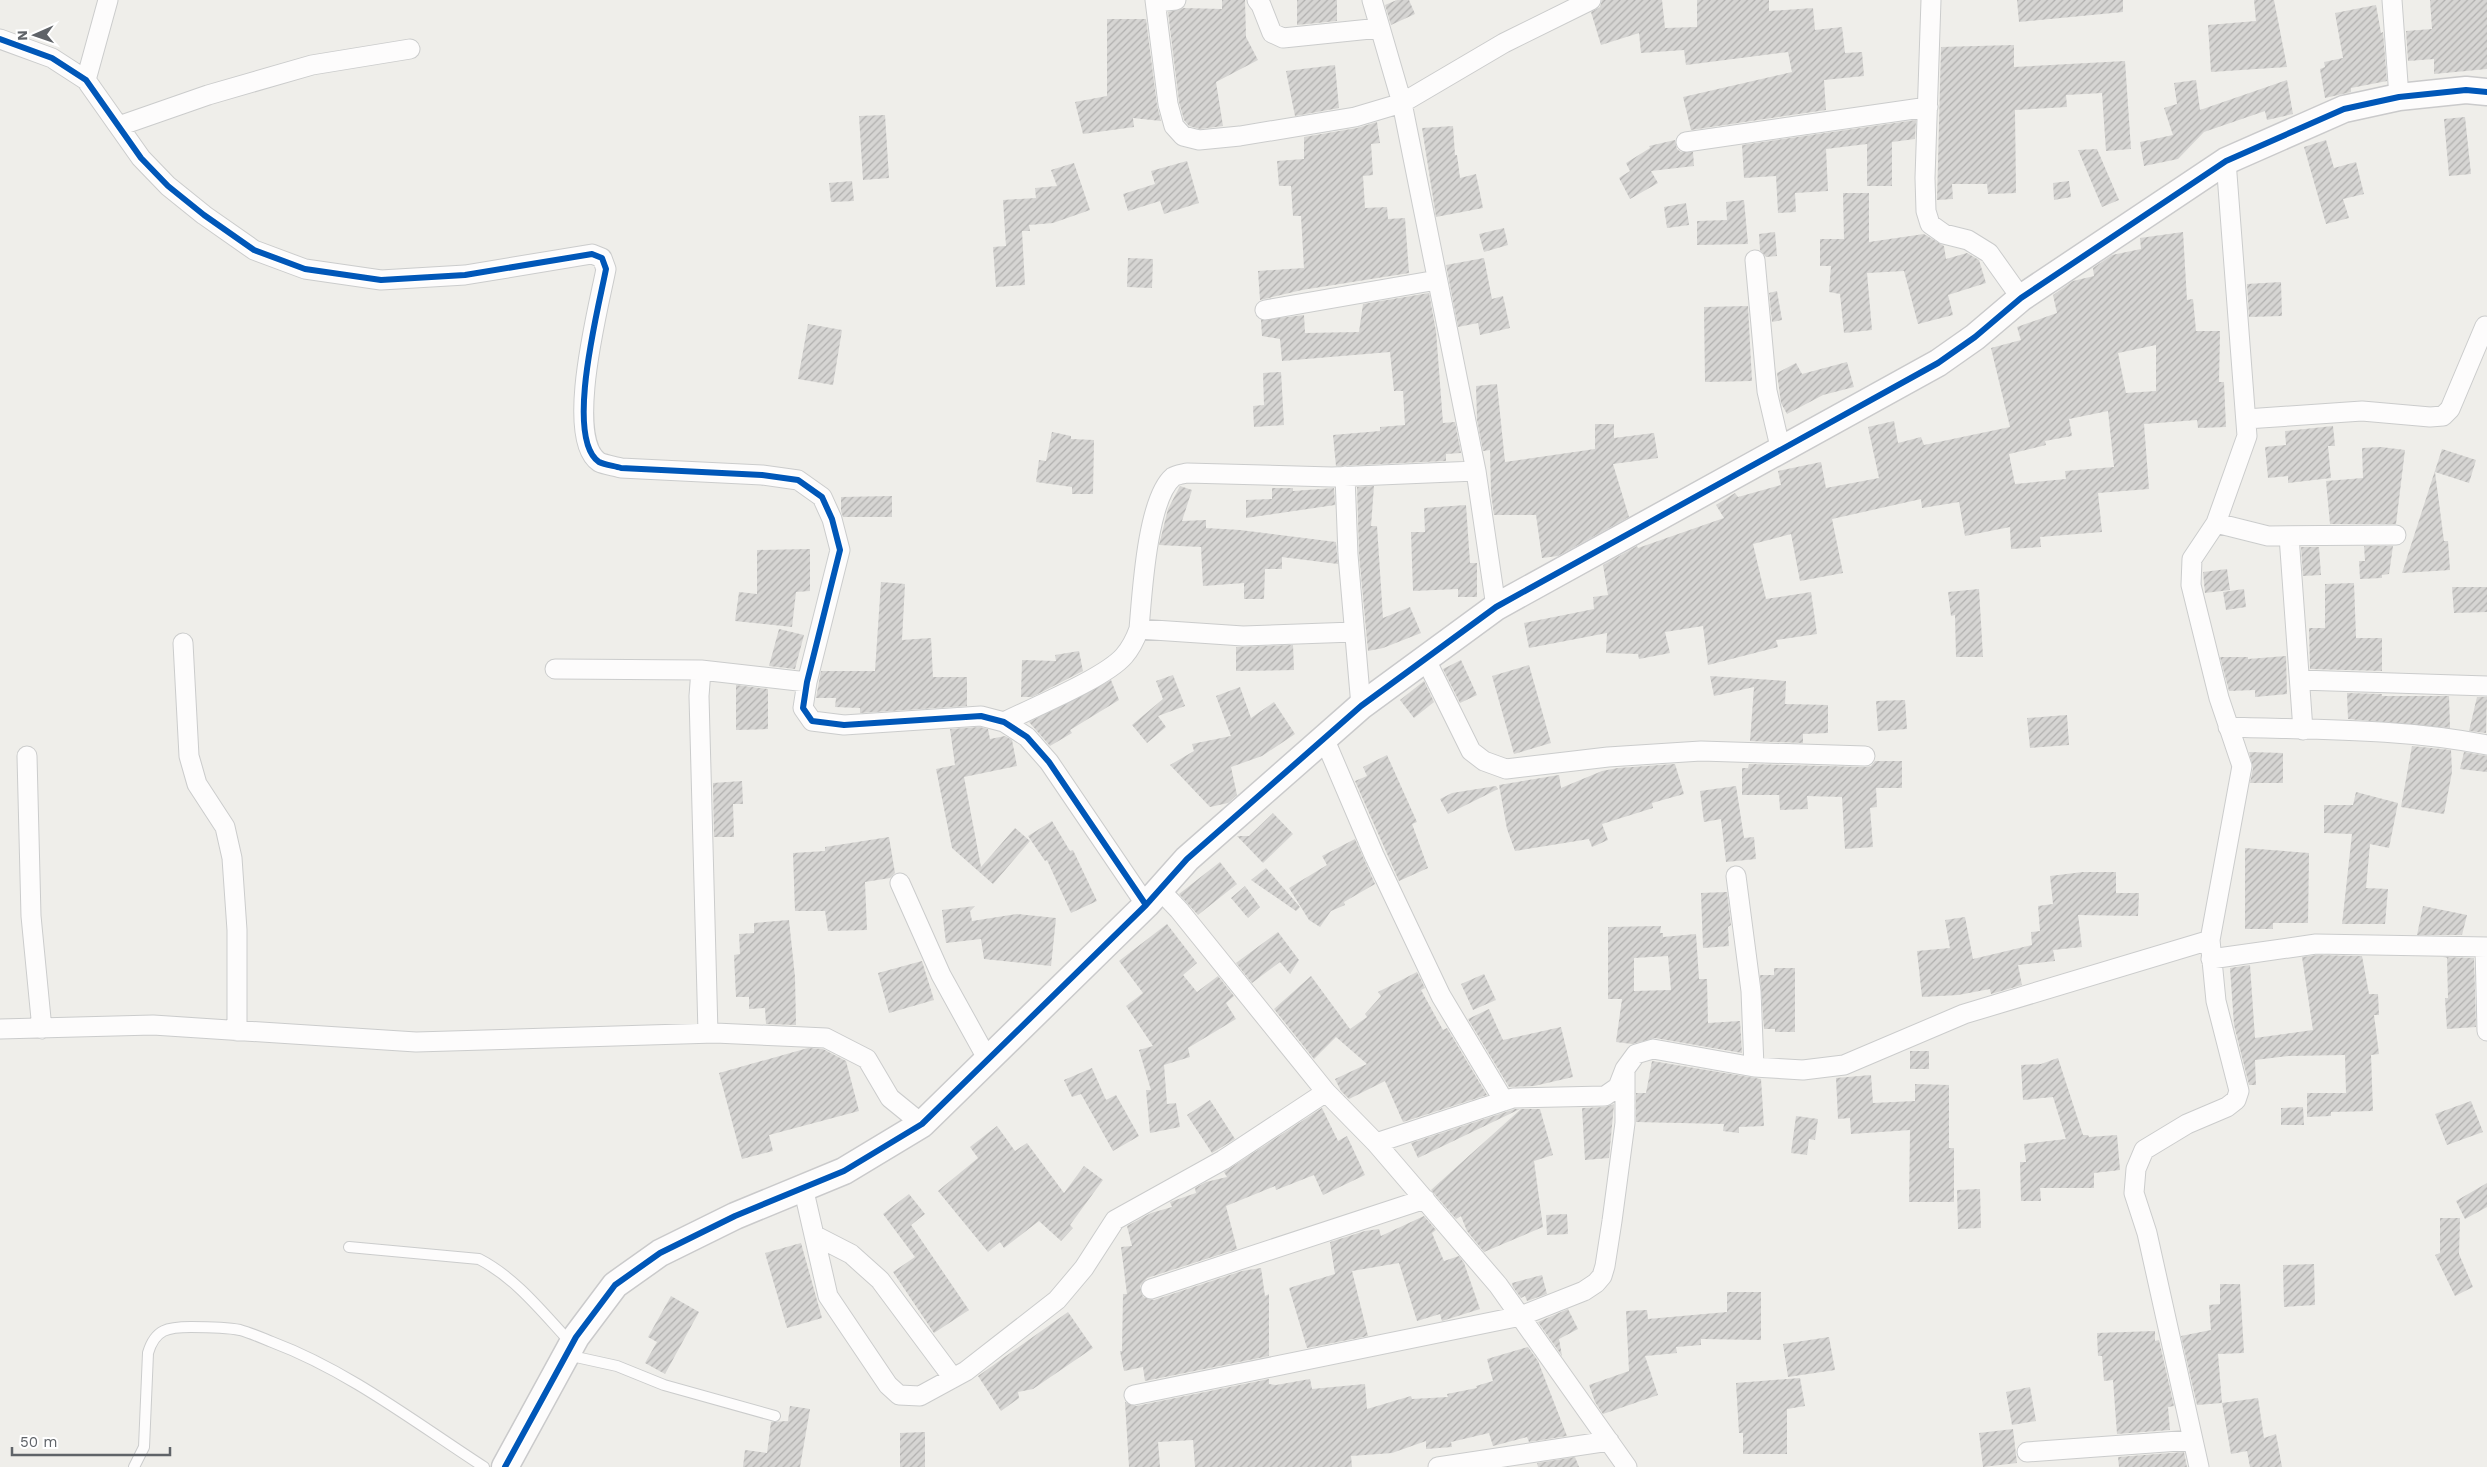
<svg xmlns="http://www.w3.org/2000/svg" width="2487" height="1467" font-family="'Work Sans',sans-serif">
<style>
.building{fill:url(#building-hatch);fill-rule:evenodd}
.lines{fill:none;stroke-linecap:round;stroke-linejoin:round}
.lane-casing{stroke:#cbcccc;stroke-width:12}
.street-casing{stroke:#cbcccc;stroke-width:21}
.secondary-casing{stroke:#cacacb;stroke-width:29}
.lane{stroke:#fdfcfc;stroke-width:10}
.street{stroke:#fdfcfc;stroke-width:19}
.secondary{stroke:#fdfcfc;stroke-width:26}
.cycleway-casing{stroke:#fff;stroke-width:9}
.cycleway{stroke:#0057b8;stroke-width:6}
</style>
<defs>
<pattern id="building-hatch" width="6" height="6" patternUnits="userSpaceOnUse" patternTransform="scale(1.25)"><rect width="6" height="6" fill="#d6d5d3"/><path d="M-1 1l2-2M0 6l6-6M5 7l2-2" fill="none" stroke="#b1b0af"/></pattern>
</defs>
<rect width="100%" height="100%" fill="#efeeea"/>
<path class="building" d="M1222,0H1245L1246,37L1258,60L1216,82L1223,126L1200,129L1189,126L1184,120L1179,102L1168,12L1184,8L1222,9Z
M1297,0H1337V21L1297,25Z
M1397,0H1409L1415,14L1391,25L1385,5Z
M1602,0H1662L1665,28L1697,27V0H1769V11L1813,8L1815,30L1842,27L1845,53L1862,52L1864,76L1824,80L1826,110L1691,130L1683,97L1792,72L1788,52L1686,65L1684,50L1641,53L1639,33L1601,45L1591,12L1600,7Z
M2017,0H2123V12L2019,22Z
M2254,0H2274L2287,67L2211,72L2208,25L2256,21Z
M2430,0H2487V69L2434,74V59L2408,61L2406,31L2432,29Z
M2376,5L2381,33L2383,32L2387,81L2351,88V92L2325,98L2320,69L2325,67L2324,62L2343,58L2335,13Z
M1107,19H1146L1157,105L1161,121L1133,118L1134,127L1083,134L1075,102L1107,96Z
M2014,45V67L2125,61L2131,149L2106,151L2102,93L2066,95L2067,107L2015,110L2016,193L1988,194L1987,184H1952L1953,199L1937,200L1941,47Z
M1335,65L1339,108L1295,116L1286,71Z
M2196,80L2200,110L2287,80L2293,114L2267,120L2265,111L2204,132L2178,159L2144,166L2140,142L2173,135L2164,108L2177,104L2174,83Z
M885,115L889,178L863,180L859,116Z
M2465,117L2471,174L2449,176L2444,119Z
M1916,120L1915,139L1892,142V186H1867V144L1826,149L1828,191L1795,193L1796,212L1778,213L1776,176L1744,178L1742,145Z
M1377,122L1380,143L1371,144L1373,175L1363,176L1365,208L1387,207L1388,219L1405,218L1409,273L1302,290L1260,300L1258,271L1304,268L1301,216H1293L1291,186H1279L1277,161L1304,159V137L1357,128Z
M1453,126L1455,155H1457L1460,178L1476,174L1483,208L1436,217L1422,128Z
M1675,140L1677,149L1681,152H1693L1694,166L1651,171L1658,183L1630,199L1619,178L1630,171L1626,163L1650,148L1649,146Z
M2326,140L2334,168L2356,162L2364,194L2343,199L2349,218L2326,224L2304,147Z
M2097,149L2119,200L2102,207L2078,150Z
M1187,161L1199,203L1164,214L1160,201L1128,211L1123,194L1155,184L1151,171Z
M1074,163L1090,210L1053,223L1029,225L1030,231H1022L1025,285L996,287L993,247L1006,246L1003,200L1036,198L1035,188L1057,186L1051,170Z
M852,181L854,201L831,202L829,183Z
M2069,181L2071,197L2054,200L2053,183Z
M1843,193H1869V242L1924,234L1944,246L1946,259L1967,253L1979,260L1986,283L1948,295L1953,315L1918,324L1904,271L1867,273L1872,330L1844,333L1840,294L1829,292L1831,266H1820V239H1844Z
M1744,200L1748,244L1697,245V221L1727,220L1726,202Z
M1686,203L1689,225L1667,228L1664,207Z
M1504,228L1508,245L1484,252L1479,234Z
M1775,232L1777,256L1766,257L1760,250L1759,234Z
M2183,232L2187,300L2193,299L2196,331H2220L2219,382H2224L2226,427L2198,428L2197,420L2144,424L2149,489L2098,493L2102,532L2040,537L2041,547L2011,549L2010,527L1965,536L1959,502L1922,508L1921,499L1832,519L1843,573L1800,581L1791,534L1753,544L1766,599L1811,592L1817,634L1776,640L1778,647L1708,665L1703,626L1665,632L1670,653L1639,659L1638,654L1606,653L1607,633L1529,648L1524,623L1594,609L1593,597L1608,595L1603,565L1637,546L1638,548L1724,518L1716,505L1735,493L1738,497L1781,485L1778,471L1821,462L1826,488L1879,478L1868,427L1894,421L1898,443L1921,437L1924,445L2010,427L1991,348L2021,340L2017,327L2057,313L2053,295L2073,281L2094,276L2093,268L2112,255L2141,249L2140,238ZM2156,345V391L2126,393L2118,353ZM2108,411L2114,467L2065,471L2066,479L2015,484L2009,454L2046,445L2045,441L2072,436L2069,419Z
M1128,258L1153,259L1152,288L1127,287Z
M1484,258L1492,299L1503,296L1510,328L1480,335L1478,323L1458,327L1446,265Z
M2281,282L2282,316L2249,317L2247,284Z
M1777,291L1782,320L1772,322L1769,293Z
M1429,293L1436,331L1443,423L1455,422L1461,453L1446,454V461L1336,466L1333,435L1380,431V427L1405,425L1403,391H1394L1390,352L1282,361L1280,339L1262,336L1261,320L1304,315L1305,333L1359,332L1363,304Z
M1748,306L1752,381L1705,382L1704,307Z
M808,324L842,330L833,385L798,379Z
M1847,362L1854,387L1823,395L1787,414L1781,403L1777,373L1796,363L1802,374Z
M1281,372L1284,425L1254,427L1253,406L1264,405L1263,373Z
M1497,384L1505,462L1595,449V424H1614V438L1654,433L1658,458L1613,464L1629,517L1558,556L1542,558L1536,515H1494L1491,493L1490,450L1483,451L1477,420L1476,386Z
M2333,426L2335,446H2328L2331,478L2288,483V476L2268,478L2265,447L2286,445L2285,431Z
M1052,432L1071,436V439L1094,440L1093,494H1072V487L1036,482L1039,460L1046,461Z
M2381,447L2405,450L2396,524H2330L2326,481L2363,478L2362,448Z
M2442,449L2476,460L2469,483L2435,472L2444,541H2448L2450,570L2402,573Z
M1180,486L1192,490L1182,521L1206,520V528L1240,530L1336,542L1338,564L1282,557V569H1265L1264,599H1244V583L1203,586L1201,547L1159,545L1168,509Z
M1374,486L1371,526H1377L1383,618L1410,607L1421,633L1383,648L1368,651L1359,554L1357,487Z
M1272,488H1293V491L1334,488L1335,505L1246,518V500L1272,499Z
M892,496V517H843L841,511V497Z
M1466,505L1470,563H1477V597H1458V589L1413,591L1411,532H1425L1424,508Z
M2364,546H2393L2389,574L2382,575V578L2360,579L2359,561H2365Z
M2301,547H2319L2321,575L2303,576Z
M810,549V591L796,592L792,627L735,621L739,592L757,594V550Z
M2227,569L2230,590L2205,593L2203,572Z
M881,582L905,584L902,640L931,638L933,677H967V706L860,713V708L835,707L836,698H816L821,671H875Z
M2354,583L2356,638H2382V671L2310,669L2309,628H2325V584Z
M2452,587H2487V612L2454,613Z
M1979,589L1983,657H1956L1955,615L1951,616L1948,592Z
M2244,589L2246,607L2226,610L2223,592Z
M779,629L804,635L795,669L769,666Z
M1293,645L1294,670L1236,671V647Z
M1079,651L1083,671L1032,697H1021L1022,660L1056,661L1055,655Z
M2286,656L2287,694L2255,697V690L2229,691L2220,657H2248V659Z
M1461,660L1477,695L1460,703L1443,669Z
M1529,665L1551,743L1514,754L1492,676Z
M1173,675L1185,706L1158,716L1166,727L1147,743L1132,725L1163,699L1156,681Z
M1710,676L1786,681L1785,704L1828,705V733L1803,734V743L1750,741L1754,687L1714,696Z
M1111,680L1119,700L1070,730L1072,733L1050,746L1029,722Z
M1424,681L1434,702L1414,718L1400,700Z
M736,685L768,689V729L736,730Z
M1240,687L1251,718L1274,702L1295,734L1262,756L1231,767L1237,795L1228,803L1210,807L1170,765L1194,751L1192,744L1231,736L1216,696Z
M2347,693L2382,694V696H2449L2450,728L2348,719Z
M2477,697H2487L2486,733L2469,731Z
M1905,700L1907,729L1878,731L1876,701Z
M2067,715L2069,745L2030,748L2027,718Z
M980,727L988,729L990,739L1005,736L1012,740L1017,766L964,777L981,867L1015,828L1030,841L993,884L952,848L936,769L955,765L950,729Z
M2412,746L2451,750L2452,772L2444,814L2401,807Z
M2249,752L2283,753V783H2250L2253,768Z
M2464,752L2487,756V772L2460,769Z
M1387,755L1417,822L1412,824L1428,868L1399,881L1355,781L1367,776L1363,767Z
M1875,761H1902V788H1876L1877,807L1870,808L1873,847L1845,849L1842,797L1807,796L1808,809L1780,810L1779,795H1742V768H1748L1749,764L1865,767L1871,766Z
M1675,764L1684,794L1652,803L1653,808L1602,824L1608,840L1592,847L1589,839L1515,851L1507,829L1499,785L1559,775L1561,788L1602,771L1618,768Z
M742,781L743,804H733L734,837H714L713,783Z
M1496,786L1498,789L1448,814L1440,799L1452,793Z
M1736,786L1744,838L1754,837L1756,859L1726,862L1721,819L1704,822L1700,791Z
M2356,792L2398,803L2389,848L2370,844L2366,888L2388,889L2385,924H2342L2352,834L2324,833V805H2353Z
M1273,813L1293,834L1263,863L1237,836H1249Z
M1052,821L1070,851L1073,850L1097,901L1071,913L1047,860L1045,861L1028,836Z
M889,837L895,873L890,878L865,882L867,930L828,931L825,911H795L793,853L825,851V847Z
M1355,839L1375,884L1344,902L1345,905L1331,911L1320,927L1309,920L1289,888L1327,865L1322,856Z
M2245,848L2309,853L2308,923H2273V929H2245Z
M1220,862L1237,884L1198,915L1179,894Z
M1266,868L1300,907L1296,911L1251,880Z
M2083,872H2116V893H2139L2138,916L2078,915L2082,947L2053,950L2055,961L2018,965L2022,985L1991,994L1990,989L1958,995L1922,997L1917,951L1950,948L1945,920L1965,917L1973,959L2032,945L2031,932L2040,931L2038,906L2053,904L2050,876Z
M1245,886L1260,907L1248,918L1231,898Z
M1727,892L1731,925L1728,927L1729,946L1703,948L1701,893Z
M975,906L970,911L972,921L1017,914L1056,918L1051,966L984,959L981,939L946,943L942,910Z
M2423,906L2467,915L2462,935H2417Z
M789,920L795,977L796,1025L766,1024L765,1008L749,1009V997H736L734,955L740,954L739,934L754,933V923Z
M1167,924L1197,963L1183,975L1197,992L1218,976L1234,996L1226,1003L1236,1019L1188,1048L1190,1057L1164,1065L1167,1104L1176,1103L1180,1127L1150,1133L1146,1090H1151L1139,1050L1153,1046L1126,1006L1143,993L1119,961Z
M1661,926L1660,933H1663V937L1696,934L1699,979H1707L1708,1023L1740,1021L1742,1053L1655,1038L1632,1044L1616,1042L1622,999H1608V927ZM1668,956L1671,990L1634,991V958Z
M1278,932L1299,960L1290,974L1280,962L1252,983L1236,963Z
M2317,955L2362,956L2369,994H2378L2379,1015H2374L2379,1054L2371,1055L2373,1111L2331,1112V1116L2307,1117V1093H2346L2345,1055L2289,1056L2255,1060L2256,1085H2249L2234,1025L2230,968L2250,965L2255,1038L2313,1030L2302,957Z
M2443,957L2474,958L2476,1027L2447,1029L2445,998H2448L2447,958Z
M922,961L934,1000L889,1013L878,973Z
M1774,968H1795V1032H1775V1029H1764L1760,975H1774Z
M1417,972L1425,988L1421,990L1443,1030L1447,1028L1487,1095L1403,1122L1385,1081L1349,1099L1341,1091L1335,1079L1367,1064L1336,1037L1314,1059L1274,1009L1311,976L1350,1029L1367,1017L1365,1014L1381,996L1378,992Z
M1484,974L1496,1000L1473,1010L1461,984Z
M1489,1009L1503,1040L1561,1027L1573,1077L1534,1086L1509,1087L1468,1019Z
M808,1048L823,1049L846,1061L859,1111L769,1135L773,1151L742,1159L719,1073Z
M1910,1051H1929V1069H1910Z
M2058,1058L2083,1135H2088L2089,1137L2117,1135L2120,1170L2094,1173V1188H2040L2041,1201H2021L2020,1162H2026L2024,1144L2066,1139L2053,1097L2023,1100L2021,1065L2041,1064Z
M1652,1061L1761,1079L1764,1126L1739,1127V1133L1723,1131L1724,1124L1636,1122V1093H1646Z
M1092,1068L1106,1100L1116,1095L1139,1136L1113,1151L1081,1094L1072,1097L1064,1080Z
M1871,1075L1873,1103L1915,1101V1084L1949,1085V1148H1954V1202H1909L1910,1130L1851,1134L1850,1118L1838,1119L1836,1078Z
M1210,1100L1235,1139L1212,1153L1187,1115Z
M2471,1101L2483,1132L2447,1145L2435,1114Z
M1614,1104L1609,1158L1585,1160L1582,1108L1605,1107Z
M2303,1107L2304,1125H2281V1108Z
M1322,1108L1338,1141L1347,1136L1365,1175L1323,1195L1314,1175L1276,1190L1275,1186L1226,1206L1237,1249L1147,1278L1140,1286L1143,1297L1154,1300L1242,1271L1261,1268L1265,1296L1269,1294V1356L1145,1381L1143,1367L1124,1371L1120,1351H1122L1123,1294H1127L1121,1247L1132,1246L1127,1226L1151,1213L1172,1207L1170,1202L1196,1193L1195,1188L1206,1182L1227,1177L1224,1172Z
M1515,1109H1520L1418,1158L1411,1143Z
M1521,1109H1540L1553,1155L1534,1161L1543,1227L1484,1252L1467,1231L1461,1216L1456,1219L1431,1190Z
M1796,1116L1818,1119L1815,1140L1809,1139L1807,1155L1791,1153Z
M997,1126L1015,1151L1027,1143L1064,1193L1084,1166L1103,1180L1070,1225L1073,1228L1061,1241L1039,1221L1004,1248L1000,1242L988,1252L938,1191L978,1158L970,1147Z
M2487,1183V1207L2465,1219L2456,1201Z
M1980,1189L1981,1228L1958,1229L1957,1190Z
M909,1194L925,1214L911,1225L969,1310L934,1333L893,1272L915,1257L883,1214Z
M1567,1214L1568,1234L1547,1235L1546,1215Z
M1424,1216L1436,1230L1432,1233L1444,1261L1459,1256L1464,1263L1480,1309L1442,1321L1440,1314L1417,1321L1399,1263L1352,1271L1368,1336L1307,1348L1289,1288L1335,1274L1330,1242L1365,1231L1379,1229L1381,1236Z
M2440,1218H2460L2459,1254L2473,1287L2455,1296L2435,1255L2440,1253Z
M801,1243L822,1318L787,1328L765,1253Z
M2314,1264L2315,1305L2284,1307L2283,1265Z
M1542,1275L1547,1294L1527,1301L1525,1296L1521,1298L1513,1287L1512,1283Z
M2220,1284H2240L2244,1353L2218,1354L2222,1403L2197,1405L2181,1336L2211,1330L2209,1305L2220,1304Z
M1727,1292H1761V1340L1701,1339V1345L1676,1347L1677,1353L1645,1356L1658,1395L1603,1414L1595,1402L1589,1385L1629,1371L1626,1311L1647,1310L1648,1319L1727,1312Z
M671,1296L699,1312L665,1374L645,1363L657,1342L648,1337Z
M1568,1309L1578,1329L1559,1339L1562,1356L1538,1322Z
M1068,1312L1093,1348L1033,1389L1018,1392L1019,1398L1001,1411L978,1376Z
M2155,1331V1341L2159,1340L2174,1406L2168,1407L2170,1430L2117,1434L2113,1380L2104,1381L2102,1356H2098L2097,1333Z
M1829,1337L1835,1370L1788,1377L1783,1344Z
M1528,1347L1538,1361L1567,1436L1529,1442L1527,1437L1493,1446L1489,1433L1451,1442L1452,1447L1426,1449V1441L1392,1453L1351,1456L1352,1467H1195L1193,1440L1158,1442L1160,1467H1129L1125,1402L1136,1406L1269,1379V1384L1276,1385L1310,1379L1312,1389L1365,1384L1367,1409L1411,1396L1412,1399L1448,1397L1447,1394L1477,1388L1476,1386L1493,1381L1487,1359Z
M1800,1378L1805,1406L1787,1409V1454H1743V1433H1739L1736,1383Z
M2030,1387L2036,1421L2012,1425L2006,1392Z
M2258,1398L2264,1438L2276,1434L2282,1467H2250L2247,1451L2231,1454L2222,1403Z
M790,1406L810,1409L800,1467H743L745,1450L767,1453L771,1422L788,1421Z
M2013,1429L2017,1463L1983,1467L1979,1433Z
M925,1432V1467H900V1433Z
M2184,1452L2187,1467H2119L2118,1457Z
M1575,1457L1579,1467H1538L1537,1463Z"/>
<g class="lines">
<g class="lane-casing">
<path id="lane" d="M349,1247L479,1259C516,1278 543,1313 571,1343
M567,1355L617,1366L664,1385L775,1416
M134,1467L144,1447L148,1353C155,1329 168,1327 191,1327C207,1327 225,1327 240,1330C251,1333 262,1338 272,1342C349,1371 416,1423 484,1467"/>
</g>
<g class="street-casing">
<path id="street" d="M1155,0L1168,104L1174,126L1183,136L1199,140L1240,136L1355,117L1402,103L1504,43L1591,0
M1257,0L1261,5L1272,33L1283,38L1380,28
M1372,0L1402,103L1476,471L1496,607
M1931,0L1925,178L1926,211L1930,224L1944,234L1968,240L1989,253L2021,298
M2392,0L2399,97
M1156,2L1176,0
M0,39L52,58L86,80L141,158L168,186L204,215L254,250L305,269L381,280L465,275L592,254L602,258L606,269C599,306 564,438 599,462C605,465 615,466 621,468L762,475L798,480L822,497L832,519L840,550L807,682L803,708L812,721L844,725L981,716L1004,722L1027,737L1049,762L1146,905
M86,80L108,0
M119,126L208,95L312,65L410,49
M1686,142L1928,107
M1755,260L1767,391L1781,451
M1265,310L1437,280
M2246,419L2362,411L2430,417L2443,416L2450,409L2485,326
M1345,476L1348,555L1361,706
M2216,523L2268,536L2396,535
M2289,536L2303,730
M1139,629L1243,636L1354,632
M183,643L189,756L197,784L225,827L232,858L237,930V1031
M1425,658L1471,751L1484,761L1506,769L1608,757L1701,751L1865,756
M555,669L701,670L807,682
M701,670L699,696L708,1033
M2300,680L2487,686
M1004,722C1032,708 1105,678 1124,656C1131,648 1135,640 1139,629C1142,595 1147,499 1173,477C1176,475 1183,474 1187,473L1332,477L1476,471
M2228,727C2314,730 2402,728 2487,745
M1324,738L1374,855L1441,996L1504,1101
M27,756L31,916L42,1029
M1736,876L1751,991L1754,1067
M900,883L941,975L988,1060
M1160,890L1179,910L1326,1092L1376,1143L1498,1285L1627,1467
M2485,947L2487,1031
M2211,959L2316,944L2487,947
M0,1029L153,1025L416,1042L715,1033L826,1038L867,1059L890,1098L922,1124
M1376,1143L1513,1098L1605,1096L1618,1087L1625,1069L1636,1054L1653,1049L1754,1067L1803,1070L1844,1065L1964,1014L2210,940
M803,1187L828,1296L888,1385L899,1395L920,1396L966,1371L1057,1300L1084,1268L1115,1220L1223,1160L1326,1092
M814,1235L851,1254L880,1280L953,1378
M1151,1289L1425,1199
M1134,1395L1521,1316L1584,1291L1596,1283L1602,1276L1605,1266L1612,1221L1625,1123V1073
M2027,1452L2193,1440
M1438,1467L1609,1441
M2199,1467L2147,1233L2134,1193L2136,1169L2144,1150L2187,1124L2227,1107L2236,1100L2239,1091L2216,1001L2210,940L2242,766L2219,698L2191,585L2192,559L2216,523L2247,436L2226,161"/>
</g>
<g class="secondary-casing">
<path id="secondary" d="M505,1467L576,1337L615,1285L660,1253L735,1216L844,1171L922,1124L1146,905L1187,859L1361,706L1496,607L1938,363L1975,337L2021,298L2226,161L2344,109L2399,97L2466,90L2487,92"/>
</g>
<use href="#lane" class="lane"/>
<use href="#street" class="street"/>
<use href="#secondary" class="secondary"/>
<g class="cycleway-casing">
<path id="cycleway" d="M0,39L52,58L86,80L141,158L168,186L204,215L254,250L305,269L381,280L465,275L592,254L602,258L606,269C599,306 564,438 599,462C605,465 615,466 621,468L762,475L798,480L822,497L832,519L840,550L807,682L803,708L812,721L844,725L981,716L1004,722L1027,737L1049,762L1146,905
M505,1467L576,1337L615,1285L660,1253L735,1216L844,1171L922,1124L1146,905L1187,859L1361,706L1496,607L1938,363L1975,337L2021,298L2226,161L2344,109L2399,97L2466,90L2487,92"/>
</g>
<use href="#cycleway" class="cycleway"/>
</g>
<g transform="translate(35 35) rotate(268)" stroke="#ffffff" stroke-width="4" paint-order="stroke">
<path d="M0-4L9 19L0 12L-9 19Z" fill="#5f6368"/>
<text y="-8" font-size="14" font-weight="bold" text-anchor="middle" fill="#5f6368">N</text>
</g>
<path d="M12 1447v8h158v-8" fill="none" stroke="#5f6368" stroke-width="2.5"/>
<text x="20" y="1447" font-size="15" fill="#5f6368" stroke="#ffffff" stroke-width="4" paint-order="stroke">50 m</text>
</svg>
